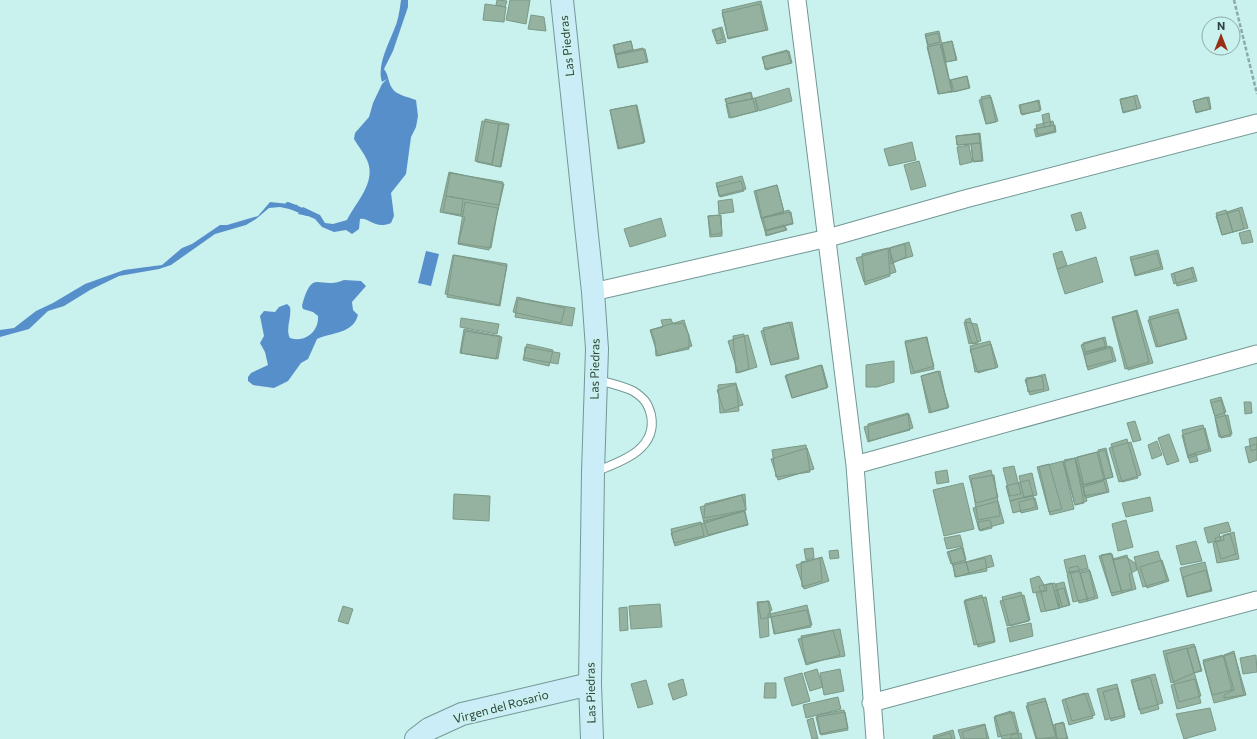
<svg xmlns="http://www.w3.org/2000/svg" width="1257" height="739" font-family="Commissioner,sans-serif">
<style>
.water{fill:#578fcb}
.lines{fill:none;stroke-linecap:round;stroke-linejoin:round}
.stream{stroke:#578fcb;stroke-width:6}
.building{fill:#94b29f;stroke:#7b9987}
.lane-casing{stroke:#729895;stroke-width:10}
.street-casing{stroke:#729895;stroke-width:19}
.secondary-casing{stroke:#729895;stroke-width:24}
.path{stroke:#8caba8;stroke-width:2.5;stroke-dasharray:4 2;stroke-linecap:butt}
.lane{stroke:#fff;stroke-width:8}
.street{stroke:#fff;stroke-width:17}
.secondary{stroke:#cbedf8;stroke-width:22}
.labels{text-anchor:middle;stroke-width:3.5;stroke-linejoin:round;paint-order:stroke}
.street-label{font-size:12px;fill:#30413f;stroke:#c9f1ed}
</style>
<rect width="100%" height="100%" fill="#c9f1ed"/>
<path class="water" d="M401,0H408V7L393,51L384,69C389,76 388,82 392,88C396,95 408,97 416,100L418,116L416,127L411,137L406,174L391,193L394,216L391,223C375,230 369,217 360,219L359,229L352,234L346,230L334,232L322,227L315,219L308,216L298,214L303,207L320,215L325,223L333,224L347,220C356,202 377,182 367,160C364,153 358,146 354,139L355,133L369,117L373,103L382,84L387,79L382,82C376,64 391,40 397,22C399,15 400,7 401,0Z
M270,202L298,205L294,210L280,207L269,208L256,219L246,225L215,234L171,265L159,269L119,276L90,290L64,306L48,311L29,329L0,337V330L14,328L36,311L53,303L85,284L124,270L162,265L182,248L192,244L220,225H227L258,216Z
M426,251L439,254L431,286L418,283Z
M344,280L361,281L366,286L352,302L353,310L358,315C353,334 332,332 317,339L308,359L301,363L288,381L274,388L253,385L248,381V377L251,373L268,365L265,352L260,343L264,336L260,316L264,311L275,312L279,307L287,304L290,307C292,318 285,329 290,338C305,343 319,332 318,316L313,312L303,309L302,306C313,266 318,291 344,280Z"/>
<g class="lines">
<path class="stream" d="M288,205L307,213"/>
</g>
<path class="building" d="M497,0L507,1L505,7L496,5Z
M510,0H530L526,24L506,20Z
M761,1L768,30L728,38L722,10Z
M485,4L506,7L504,22L483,20Z
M760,4L766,30L728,39L722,13Z
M531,15L544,17L546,31L528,29Z
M722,27L726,42L717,44L712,30Z
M720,28L723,39L716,41L714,30Z
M939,31L952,92L938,94L925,34Z
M938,33L940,42L928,45L926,36Z
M631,41L633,50L616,54L614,45Z
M631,41L633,50L615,54L613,45Z
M952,41L957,60L946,62L941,44Z
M952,41L956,60L946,62L942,43Z
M940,44L952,91L939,94L927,47Z
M643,48L647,62L618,68L615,54Z
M645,49L648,62L619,68L616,55Z
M787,50L791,63L766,70L762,57Z
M789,51L792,63L765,69L763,57Z
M967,76L970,88L954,92L951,80Z
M967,76L969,88L952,92L950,80Z
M789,88L792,101L759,111L755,98Z
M751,92L756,111L731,118L725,99Z
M751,93L752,99L727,104L725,99Z
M990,95L996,122L986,124L981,97Z
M1137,95L1141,108L1123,113L1120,100Z
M1134,96L1137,109L1123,112L1120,99Z
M991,97L998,121L986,124L979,100Z
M1207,97L1210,109L1196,113L1193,101Z
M1209,97L1211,109L1196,112L1193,101Z
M755,98L758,111L729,118L726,104Z
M1039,100L1041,110L1022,115L1020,105Z
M1038,101L1040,111L1021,114L1019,105Z
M636,105L644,143L618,149L610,110Z
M637,105L645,142L619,148L610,110Z
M1049,113L1051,126L1044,127L1042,115Z
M485,119L509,124L500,167L477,162Z
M482,121L499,124L492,164L475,161Z
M1053,121L1055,131L1038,135L1036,125Z
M499,124L509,125L501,167L492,165Z
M1055,125L1056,132L1036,137L1034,129Z
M980,133L983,161H973L971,144L957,145L956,136Z
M979,134L980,143L957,145L956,136Z
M912,142L916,160L889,166L884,149Z
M980,143L982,161L973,162L971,144Z
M969,145L972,162L960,165L957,147Z
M919,161L926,186L911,190L904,165Z
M449,172L504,184L489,250L458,244L465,217L440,212Z
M450,173L503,182L499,205L446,196Z
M742,176L746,189L719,196L716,183Z
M741,181L744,191L720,197L717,187Z
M777,185L784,212L762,218L756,191Z
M777,185L784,212L761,218L754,191Z
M446,196L463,199L461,215L443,212Z
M732,199L734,212L719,214L718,201Z
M465,202L498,208L491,248L458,243Z
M1242,207L1248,228L1233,232L1227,212Z
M789,210L793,223L765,231L761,218Z
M1226,210L1233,232L1222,235L1216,213Z
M1239,210L1244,229L1222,235L1216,216Z
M791,212L793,224L766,230L763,218Z
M1081,212L1086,228L1076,231L1071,215Z
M720,215L722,233L711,235L708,216Z
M721,215L722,236L710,237L708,216Z
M661,218L666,236L630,247L624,229Z
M784,225L786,230L766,236L765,231Z
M785,226L787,230L767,235L766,231Z
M1250,230L1253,242L1242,244L1239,233Z
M909,242L913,256L893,262L889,248Z
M905,244L906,257L891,264L890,248Z
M888,248L890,276L865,285L862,254Z
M889,248L896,272L864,282L856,258Z
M1158,250L1163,269L1135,276L1130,257Z
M1062,251L1067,265L1057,269L1053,254Z
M1157,253L1161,267L1136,275L1131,260Z
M453,255L507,266L499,305L445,294Z
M454,255L507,264L500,306L447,297Z
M1096,257L1103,282L1065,294L1057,269Z
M1193,267L1197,281L1177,286L1174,273Z
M1191,268L1194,278L1174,284L1171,274Z
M517,297L565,308L561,323L513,312Z
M518,299L575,308L572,326L515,317Z
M1178,309L1187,339L1158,347L1149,317Z
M1137,310L1153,363L1128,370L1113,318Z
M1136,311L1149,362L1125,369L1112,317Z
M1178,312L1186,339L1156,347L1148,320Z
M461,318L499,324L497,334L460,327Z
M970,318L978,343L972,344L965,320Z
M671,319L673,324L683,323L689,335V349L656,356L655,342L651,330L663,327L661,320Z
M684,320L692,346L658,356L650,330Z
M789,322L799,357L771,365L761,331Z
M792,322L799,359L771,365L763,328Z
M964,322L977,324L981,341L969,344Z
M464,329L500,336L496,359L460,353Z
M465,331L502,337L498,359L461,353Z
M744,334L749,369L736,373L733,336Z
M748,335L757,367L738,373L728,341Z
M926,337L934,366L914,372L905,343Z
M927,337L934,369L911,374L905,341Z
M1105,337L1107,346L1085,352L1083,343Z
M1103,338L1106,348L1084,355L1081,345Z
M990,341L996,368L975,372L970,346Z
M527,344L553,350L549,366L523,360Z
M991,344L998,367L978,373L970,350Z
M1110,346L1113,360L1087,367L1084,353Z
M525,347L560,353L558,364L524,358Z
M1112,347L1116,361L1088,370L1084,355Z
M894,361V382L877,387H866V365Z
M821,365L827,388L792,398L786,375Z
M822,365L828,387L792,398L785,376Z
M938,371L949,407L931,412L921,376Z
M940,371L948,408L929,413L921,376Z
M1045,374L1049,390L1030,395L1025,380Z
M1042,376L1044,389L1028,392L1026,378Z
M736,383L739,411L720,413L718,385Z
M736,384L743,405L724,411L717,390Z
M1221,397L1226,412L1215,416L1210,400Z
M1221,400L1231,436L1221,438L1211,403Z
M1244,402H1251L1252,413L1245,414Z
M908,413L910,430L869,441L868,424Z
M909,414L913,428L868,442L864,427Z
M1228,415L1232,434L1219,437L1215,418Z
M1135,421L1141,440L1133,442L1127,423Z
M1203,425L1209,449L1188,455L1182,430Z
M1205,428L1211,451L1188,458L1182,435Z
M1169,434L1179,461L1167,465L1158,438Z
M1257,437V449L1251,451L1249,439Z
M1127,439L1138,478L1122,482L1111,444Z
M1157,441L1162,455L1152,459L1148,445Z
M1131,442L1141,475L1119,482L1109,448Z
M1257,444V460L1249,463L1245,447Z
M806,445L810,472L776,477L772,450Z
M807,448L814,469L778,480L771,459Z
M1106,448L1113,477L1105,479L1098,450Z
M1105,450L1113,477L1082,485L1075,458Z
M1097,452L1104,480L1084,485L1077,457Z
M1196,454L1198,461L1190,463L1188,456Z
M1075,458L1087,501L1075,505L1063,462Z
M1075,458L1084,503L1075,505L1064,460Z
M1063,461L1074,509L1050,515L1039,467Z
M1049,464L1062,509L1049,512L1037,467Z
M1014,466L1021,494L1010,496L1003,468Z
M947,470L949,482L937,484L935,472Z
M991,470L998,497L976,503L969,476Z
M1032,473L1037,495L1024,498L1019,476Z
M994,475L1000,516L978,520L971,479Z
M1106,479L1109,492L1086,498L1082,485Z
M1029,480L1033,495L1010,501L1006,486Z
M1104,481L1107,492L1084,496L1083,487Z
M963,483L974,529L944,536L933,490Z
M454,494L490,496L489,521L453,519Z
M745,494L746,510L704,518L705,504Z
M742,495L746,510L704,523L700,507Z
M1033,495L1036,507L1013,513L1010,501Z
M1150,497L1153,511L1126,517L1122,503Z
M1035,498L1038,509L1021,513L1019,502Z
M998,501L1004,523L979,530L973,508Z
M744,511L748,524L675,546L671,533Z
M745,511L748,525L708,535L704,521Z
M990,520L992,528L980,531L978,522Z
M1126,520L1133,547L1118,551L1112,524Z
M701,522L704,536L674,543L671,529Z
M1228,522L1231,531L1219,534L1221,540L1208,543L1204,528Z
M1234,532L1239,559L1217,563L1213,543L1224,540L1223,535Z
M1230,534L1236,554L1221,559L1215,538Z
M960,535L963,546L947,549L944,538Z
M1196,541L1202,561L1181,565L1176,546Z
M963,547L966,560L951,564L947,552Z
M813,548L814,558L806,560L804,549Z
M962,548L969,573L956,577L949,552Z
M838,550L839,558L830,559L829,551Z
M1158,551L1167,580L1143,587L1134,557Z
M1111,553L1122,593L1112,596L1101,555Z
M1112,554L1114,560L1126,557L1135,563L1137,570L1129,574L1132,589L1111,593L1099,556Z
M991,555L994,566L969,573L966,562Z
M1085,555L1088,568L1067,573L1064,560Z
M1127,555L1136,589L1122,593L1113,559Z
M822,557L829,581L804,589L796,565Z
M820,558L822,581L802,587L801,562Z
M985,558L987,571L955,577L953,565Z
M1162,560L1169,581L1147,588L1140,567Z
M1205,562L1212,591L1187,597L1180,568Z
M1078,566L1088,601L1079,603L1069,568Z
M1089,569L1095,597L1073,602L1067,574Z
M1206,570L1211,590L1188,597L1183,577Z
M1090,571L1098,598L1088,601L1080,573Z
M1039,576L1043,583L1045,590L1033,593L1030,579Z
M1064,582L1070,605L1062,607L1056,584Z
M1052,583L1059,608L1046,611L1039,586Z
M1055,583L1060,608L1041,612L1036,593L1047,591L1046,585Z
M1064,588L1069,605L1059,608L1054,591Z
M1021,592L1029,621L1010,626L1002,597Z
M982,595L995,642L978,647L965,600Z
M1024,595L1030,620L1007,626L1000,601Z
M986,597L995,641L974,645L964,601Z
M768,601L771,617L761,619L758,603Z
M769,601L772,610L768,614L769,636L760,638L757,602Z
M660,604L662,627L631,629L629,606Z
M807,605L812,625L775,634L770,614Z
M343,606L353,609L348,624L338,621Z
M627,607L628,630L620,631L619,608Z
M807,610L811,627L774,634L771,617Z
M1031,623L1033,636L1010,642L1007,628Z
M840,629L845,656L806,663L801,636Z
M833,630L840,655L806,665L798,639Z
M1194,644L1201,670L1171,683L1163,651Z
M1195,646L1202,671L1194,673L1187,649Z
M1187,648L1201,696L1179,702L1166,654Z
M1234,651L1244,695L1224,698V695L1234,690L1224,655Z
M1234,653L1246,695L1214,703L1203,662Z
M1223,655L1232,690L1212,695L1203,660Z
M1256,655L1257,672L1243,674L1240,658Z
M817,669L823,687L810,691L804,673Z
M840,669L844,691L824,695L820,673Z
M802,673L810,701L792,706L784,678Z
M1155,674L1163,703L1139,710L1131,680Z
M1150,677L1159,709L1141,714L1132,682Z
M683,679L687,695L673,700L668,684Z
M1195,679L1201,703L1177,709L1171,685Z
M646,680L653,704L638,708L631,684Z
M765,683H776V698H764Z
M1117,684L1125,715L1105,720L1097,689Z
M1117,688L1125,717L1111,721L1103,692Z
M1085,693L1093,718L1069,725L1062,700Z
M1088,693L1095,715L1072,721L1065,699Z
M838,697L841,709L806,718L803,705Z
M1045,698L1053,725L1057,739H1037L1027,703Z
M1046,701L1056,737L1036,739L1026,706Z
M1210,708L1216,730L1184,739L1176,714Z
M844,710L848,730L821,735L817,715Z
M1011,711L1019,738L1002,739L995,716Z
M845,712L848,728L820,734L816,717Z
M1014,712L1019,732L998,737L994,717Z
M813,718L818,739H812L807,720Z
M1063,722L1068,739H1057L1053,725Z
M1064,723L1067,739H1057L1055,724Z
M985,724L987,739H961L958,730Z
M985,725L989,739H964L962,732Z
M953,730L955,739H934L933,736Z
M950,733L952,739H933V738Z
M1021,733L1022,739H1011V735Z"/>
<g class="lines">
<g class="lane-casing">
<path id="lane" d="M594,472C620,462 658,450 651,415C648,403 644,398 633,391C623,386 609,383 598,380"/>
</g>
<g class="street-casing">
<path id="street" d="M797,0L855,465L875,739
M593,292L828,238L965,199L1257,123
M855,465L1257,354
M871,703L1257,600"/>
</g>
<g class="secondary-casing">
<path id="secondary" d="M562,0L593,292L597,349L593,472L590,684L592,739
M416,739L429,729L462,714L590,684"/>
</g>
<path class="path" d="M1234,0L1257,94"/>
<use href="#lane" class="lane"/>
<use href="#street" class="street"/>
<use href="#secondary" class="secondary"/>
</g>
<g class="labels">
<g class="street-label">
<text transform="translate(567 46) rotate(-96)" y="4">Las Piedras</text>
<text transform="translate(595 369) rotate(-89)" y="4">Las Piedras</text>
<text transform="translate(591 693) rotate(-91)" y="4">Las Piedras</text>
<text transform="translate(501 707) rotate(-15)" y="4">Virgen del Rosario</text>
</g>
</g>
<g transform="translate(1221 36)"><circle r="19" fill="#c9f1ed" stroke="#8caba7"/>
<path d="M0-3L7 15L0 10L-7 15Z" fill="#983018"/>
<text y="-6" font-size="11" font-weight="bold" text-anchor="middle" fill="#30413f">N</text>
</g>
</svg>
